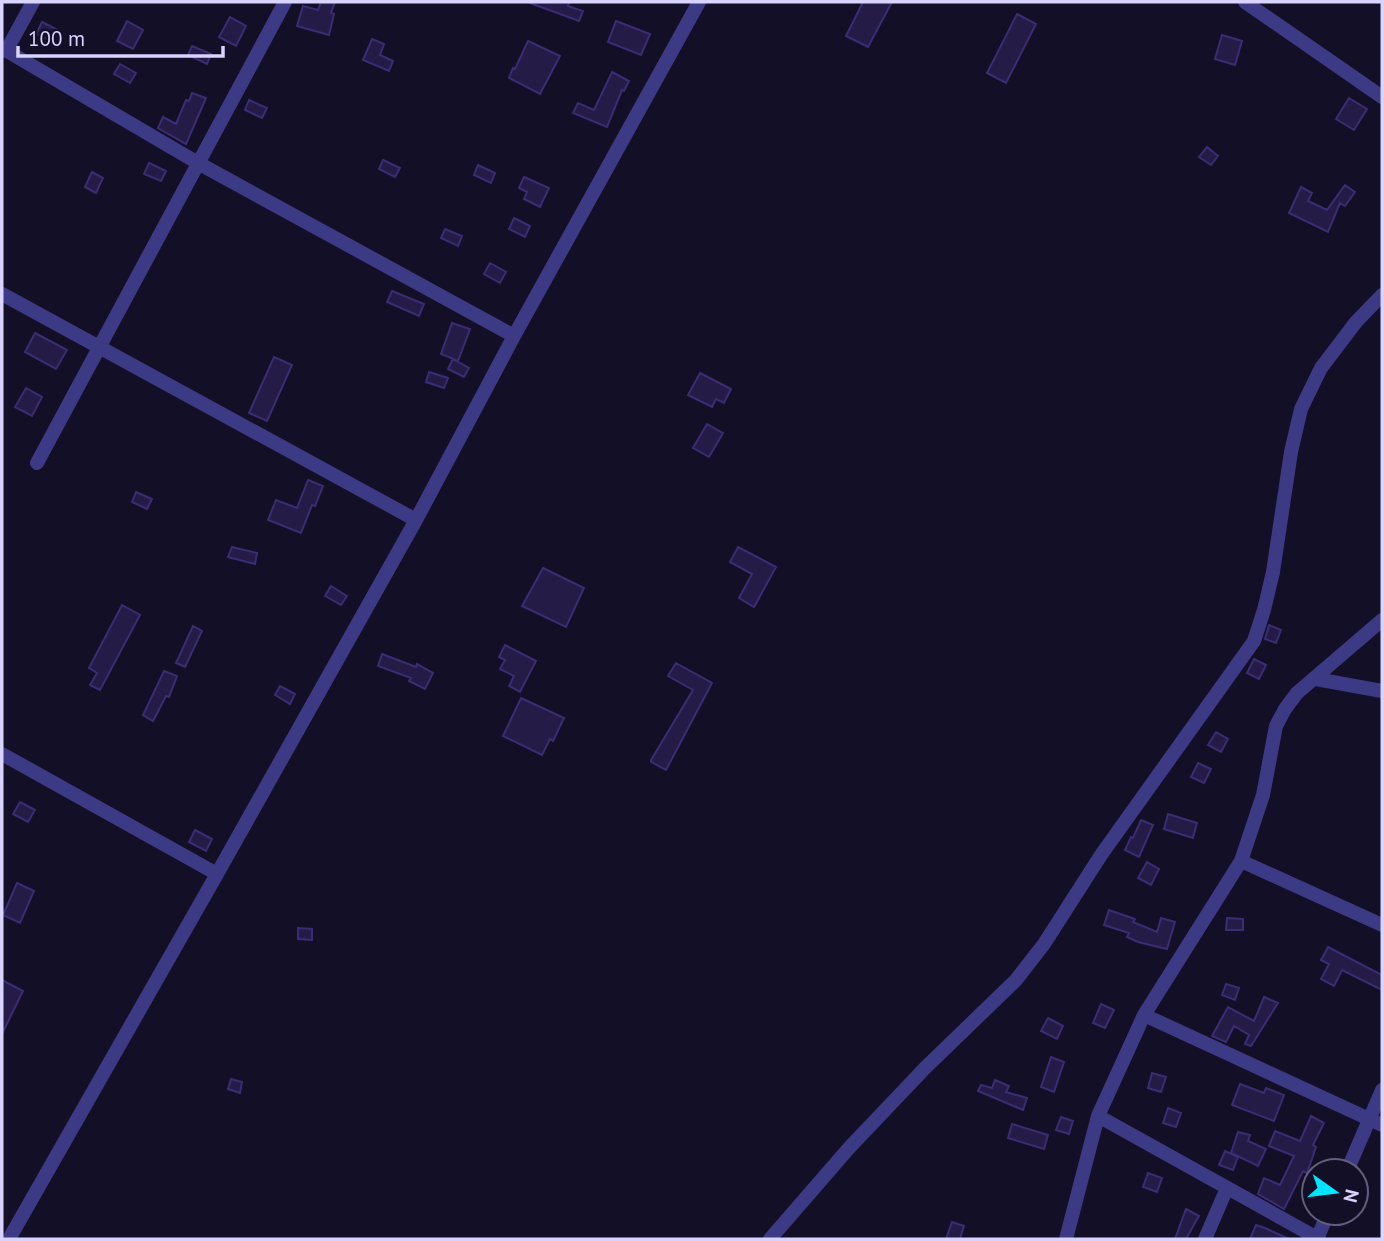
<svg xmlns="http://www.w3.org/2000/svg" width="1384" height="1241" font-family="'PT Sans',sans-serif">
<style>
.building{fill:#241b47;stroke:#3b2d73;stroke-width:2}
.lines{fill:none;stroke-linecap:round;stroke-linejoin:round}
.minor{stroke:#3d3a85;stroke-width:14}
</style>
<rect width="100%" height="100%" fill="#130f26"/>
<path class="building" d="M321,2H335L331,13L334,14L329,35L297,26L303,6L318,10Z
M530,2H569L568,6L583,11L579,21L530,3Z
M863,2H892L868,47L846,36Z
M1017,14L1036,24L1006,83L987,73Z
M230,17L246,26L236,46L219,37Z
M127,21L143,30L133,49L117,41Z
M616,21L650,34L641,55L608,42Z
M42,22L58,30L52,42L36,34Z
M1222,35L1242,41L1235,65L1215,59Z
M372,39L384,44L380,55L393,61L389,71L363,60Z
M528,41L560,56L540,94L509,78L513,68L515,69Z
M192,46L211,54L207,64L188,55Z
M120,64L136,73L130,83L114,74Z
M612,72L629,81L624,91L622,90L607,127L573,113L578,103L594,110Z
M192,93L206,98L186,144L158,128L163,117L176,124L186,100L189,101Z
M1349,98L1367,109L1354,130L1336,119Z
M249,100L267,108L262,118L245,110Z
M1207,147L1218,156L1211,165L1199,157Z
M383,160L400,168L395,177L379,169Z
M149,163L166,171L161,181L144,174Z
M478,165L495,173L491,183L474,175Z
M92,172L103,178L96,193L85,187Z
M524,177L549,188L540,207L524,199L527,192L519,188Z
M1345,185L1355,192L1345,206L1340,203L1328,232L1289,213L1301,187L1312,193L1308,201L1327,210Z
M514,218L530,226L525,237L509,229Z
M445,229L462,236L458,246L441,238Z
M490,263L506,272L500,283L484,274Z
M392,291L424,304L419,316L387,302Z
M452,323L470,329L458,361L441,354Z
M35,333L67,350L56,369L25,352Z
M274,357L292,365L267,421L249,413Z
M453,359L469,368L464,377L448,369Z
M429,372L448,378L444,388L426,382Z
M700,373L731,389L724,403L716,399L712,407L688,395Z
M26,388L42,397L32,416L15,407Z
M707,424L723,433L709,457L693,448Z
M308,480L323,486L315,506L312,505L301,533L268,520L276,500L297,508Z
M136,492L152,499L147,509L132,502Z
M232,547L257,553L255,564L228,557Z
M738,547L776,567L754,607L739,598L752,574L730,562Z
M543,568L584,588L566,627L522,606Z
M331,586L347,596L341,605L325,596Z
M122,605L140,615L100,690L90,685L97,673L89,668Z
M1269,625L1281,630L1276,643L1265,639Z
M193,626L202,631L185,667L176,663Z
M505,645L536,661L520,692L509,686L514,676L500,669L505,660L499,657Z
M382,654L416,667L417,664L433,673L425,689L409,681L411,678L378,666Z
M1254,659L1266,665L1259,679L1247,673Z
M676,663L712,683L666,770L651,762V760L693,690L668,676Z
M164,671L177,676L169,697L166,696L153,721L143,715Z
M280,686L295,694L290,704L275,695Z
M521,698L564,718L553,741L550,739L542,755L503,736Z
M1216,732L1228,739L1221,752L1208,745Z
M1198,763L1211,769L1204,783L1191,777Z
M20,802L35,810L28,822L13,814Z
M1168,814L1197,823L1193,838L1164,829Z
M1141,820L1153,825L1139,857L1125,850L1131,837L1133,838Z
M195,830L212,839L206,851L189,842Z
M1147,862L1159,869L1151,885L1138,878Z
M17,883L34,891L20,923L3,915Z
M1109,910L1135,919L1133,922L1157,932L1161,918L1175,922L1167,949L1138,942L1127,937L1129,933L1104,925Z
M1227,918L1243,919V930H1226Z
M298,928L312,929V940L298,939Z
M1328,947L1382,975V990L1342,970L1334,986L1321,979L1329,964L1321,960Z
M2,980L23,991L2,1034Z
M1226,984L1239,988L1235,1000L1222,995Z
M1264,997L1278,1003L1251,1046L1245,1044L1249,1035L1234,1026L1226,1042L1212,1036L1228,1007L1254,1021Z
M1101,1004L1114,1010L1105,1028L1093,1023Z
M1048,1018L1063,1026L1057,1039L1041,1031Z
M1051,1057L1064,1062L1054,1092L1041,1087Z
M1152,1073L1166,1077L1161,1092L1148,1088Z
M231,1079L242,1082L240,1093L228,1089Z
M995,1080L1009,1086L1006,1092L1027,1098L1023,1110L978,1091L981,1085L992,1088Z
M1240,1084L1264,1093L1266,1088L1284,1095L1274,1121L1232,1105Z
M1168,1108L1181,1113L1176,1127L1163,1123Z
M1311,1116L1324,1123L1313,1145L1316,1147L1307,1173L1303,1171L1284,1209L1258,1194L1264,1178L1280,1185L1294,1156L1269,1146L1275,1131L1300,1141Z
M1061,1117L1073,1121L1069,1134L1056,1130Z
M1012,1124L1048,1135L1044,1149L1008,1138Z
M1238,1132L1250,1135L1248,1141L1266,1149L1258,1166L1231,1153Z
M1225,1151L1238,1157L1233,1170L1219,1165Z
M1148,1173L1162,1178L1157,1192L1143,1187Z
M1186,1209L1199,1216L1186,1239H1175Z
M952,1222L964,1226L960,1239H946Z
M1256,1225L1265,1228L1289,1239H1250Z"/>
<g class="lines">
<path class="minor" d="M1245,2L1382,97
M2,48L198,163L514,336
M6,51L33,2
M2,294L416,520
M37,463L285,2
M1316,679L1382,691
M2,754L217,874
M1241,861L1382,925
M1144,1015L1382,1125
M1098,1116L1319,1239
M1347,1171L1382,1090
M9,1239L217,874L416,520L514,336L699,2
M770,1239L849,1148L925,1068L1016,980L1044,944L1101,855L1254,641L1264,610L1273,572L1291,452L1301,409L1321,368L1356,322L1382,295
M1066,1239L1098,1116L1144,1015L1241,861L1263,795L1276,726L1285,709L1297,693L1382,620
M1205,1239L1227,1188
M1317,1239L1328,1213"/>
</g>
<rect width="1384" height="1241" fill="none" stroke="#d9d4ff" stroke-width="7"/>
<g transform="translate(1335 1192) rotate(104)"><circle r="33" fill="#130f26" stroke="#625e7d" stroke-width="2"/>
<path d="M0-5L12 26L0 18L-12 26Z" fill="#00e5ff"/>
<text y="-10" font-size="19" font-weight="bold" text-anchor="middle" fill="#d9d4ff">N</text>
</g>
<path d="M18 46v10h205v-10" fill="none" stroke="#d9d4ff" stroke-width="3.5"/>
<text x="28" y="46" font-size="21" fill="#d9d4ff" stroke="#130f26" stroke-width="5" paint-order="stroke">100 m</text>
</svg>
